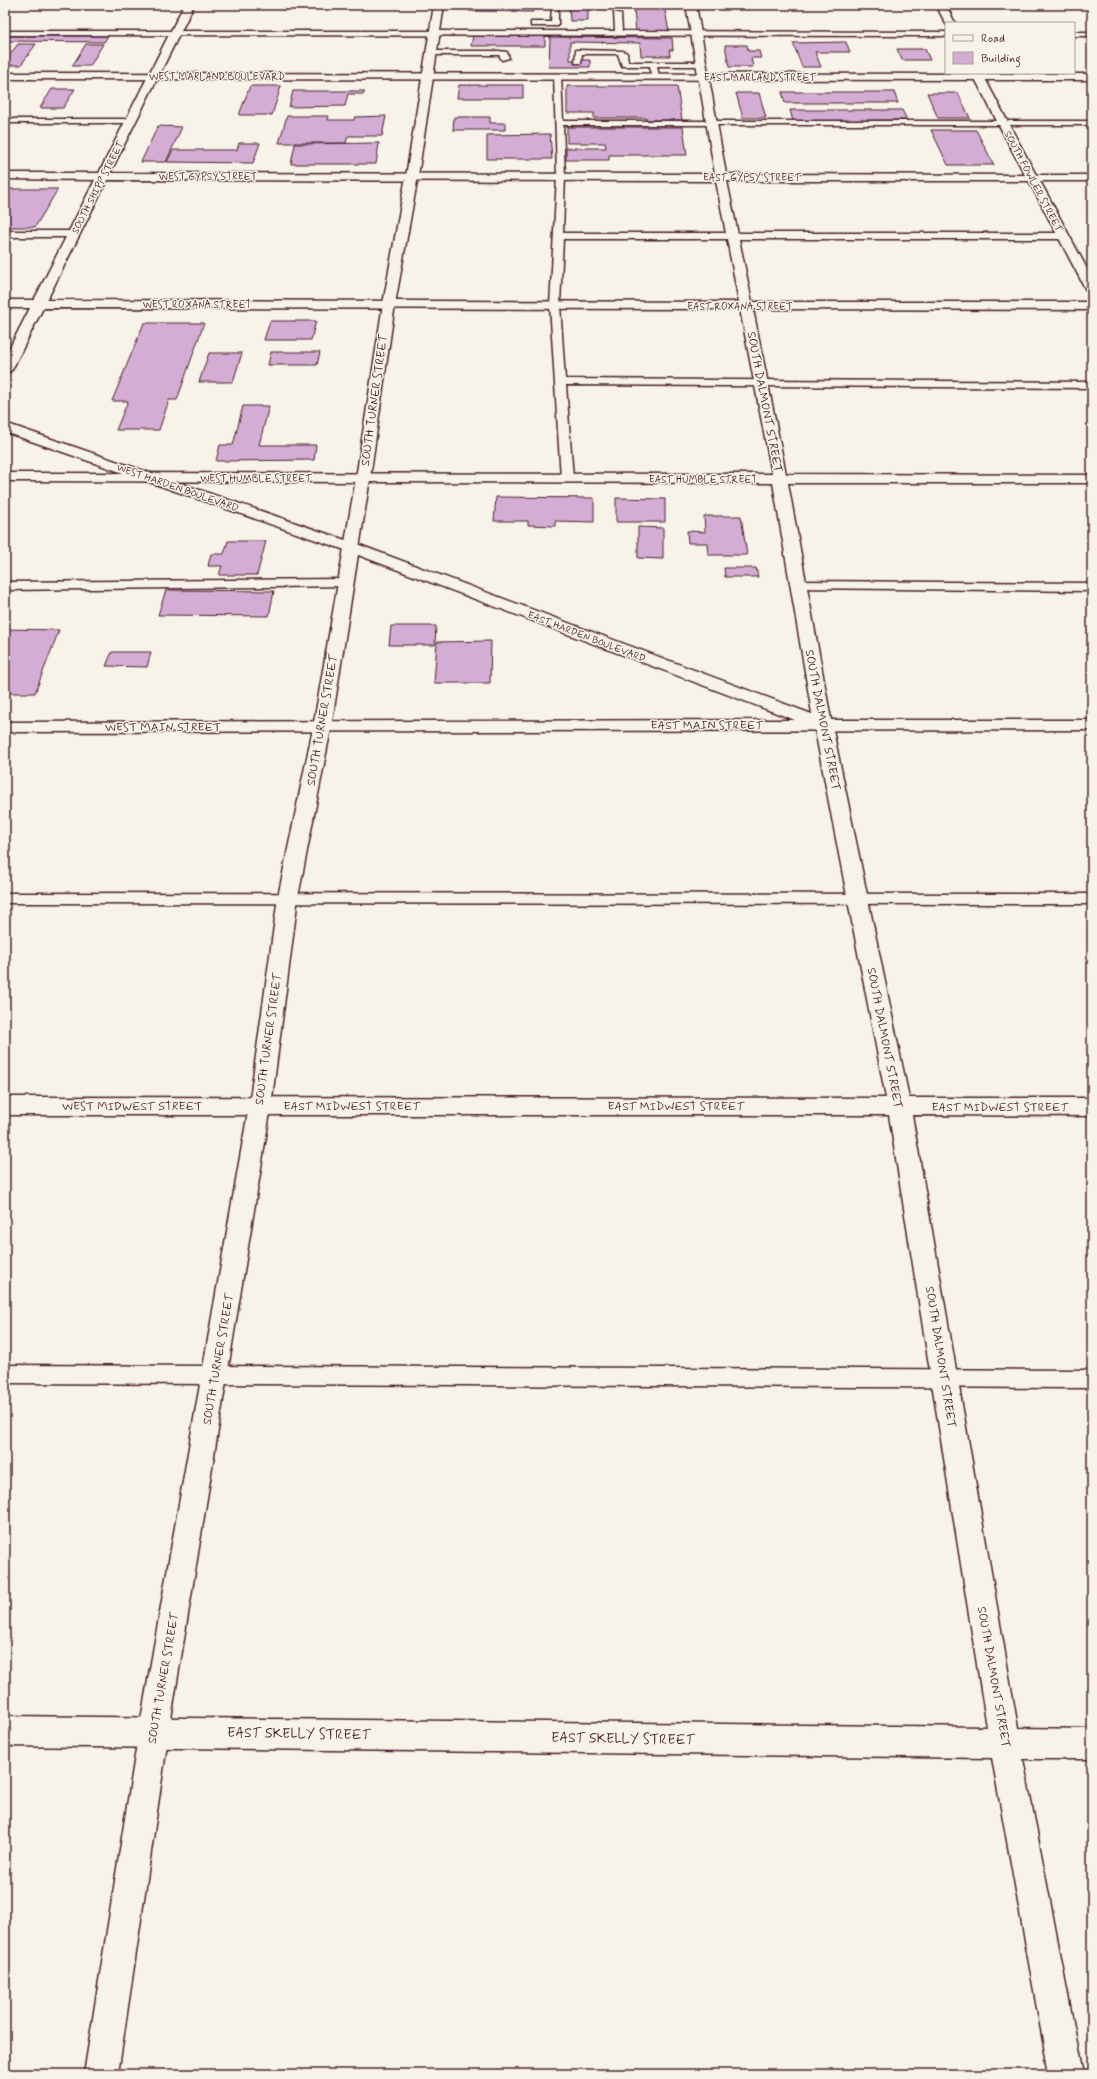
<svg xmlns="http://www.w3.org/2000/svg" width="1097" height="2079" font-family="Mynerve,sans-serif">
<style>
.building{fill:#d4add5;stroke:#4a1f2b}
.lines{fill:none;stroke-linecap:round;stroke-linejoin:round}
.service-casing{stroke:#4a1f2b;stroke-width:3}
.minor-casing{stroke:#4a1f2b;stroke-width:3}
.tertiary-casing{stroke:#4a1f2b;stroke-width:3}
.secondary-casing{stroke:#4a1f2b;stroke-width:3}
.trunk-casing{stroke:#4a1f2b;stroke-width:3}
.service{fill:#f7f3e8;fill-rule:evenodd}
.minor{fill:#f7f3e8;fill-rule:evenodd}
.tertiary{fill:#f7f3e8;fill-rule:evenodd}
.secondary{fill:#f7f3e8;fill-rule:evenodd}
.trunk{fill:#f7f3e8;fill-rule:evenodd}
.labels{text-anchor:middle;stroke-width:3;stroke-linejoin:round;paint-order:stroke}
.far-street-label{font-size:10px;fill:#4a1f2b;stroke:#f7f3e8}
.street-label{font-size:12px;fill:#4a1f2b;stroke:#f7f3e8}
.near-street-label{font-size:14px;fill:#4a1f2b;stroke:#f7f3e8}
</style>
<rect width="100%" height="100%" fill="#f7f3e8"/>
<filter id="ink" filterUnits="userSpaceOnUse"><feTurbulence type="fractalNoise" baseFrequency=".025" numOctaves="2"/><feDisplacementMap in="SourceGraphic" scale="8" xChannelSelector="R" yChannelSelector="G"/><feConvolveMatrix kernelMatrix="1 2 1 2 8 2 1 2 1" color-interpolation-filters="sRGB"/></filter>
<g filter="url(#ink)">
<path class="building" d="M469,5H533V12L469,11Z
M569,5H664L669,32H636L634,9H588V21H570Z
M5,36H108L104,42L5,41Z
M473,36H545V46H471Z
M550,37L672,38L673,50H669L670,56H641L640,43L570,42V60H590V67H549Z
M846,42L850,52H815L821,67H802L793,43Z
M18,44H36L21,65H5V61Z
M86,44H103L90,66H72Z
M725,45H747L748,51H759L761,58H751L753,67H729Z
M897,49H925L930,60H902Z
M459,85H523V98H457Z
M250,86H281L272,115H239Z
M567,86H677L682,120H646V118H594V113H567Z
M52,89H75L63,108H40Z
M293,91H364V94H348L345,106L289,107Z
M782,92H894L898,103H785Z
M736,93H759L766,118H743Z
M927,93H958L970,118H938Z
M790,110H902L907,120L793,121Z
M287,116H329L328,120H354L355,117L386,116L382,136H348L346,143H279Z
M454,117H490V123H505V130H453Z
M158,126L182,127L166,162H141Z
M567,127H683L687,155H609V160H566V148H606L605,143H567Z
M931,130H976L994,165H948Z
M550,134L552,159H487V135Z
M239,143H260L253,163L167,162L173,150H237Z
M379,143L376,164H291L295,144Z
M5,189H58L35,227H5Z
M270,321H316L311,340H264Z
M144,323H204L177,400H169L159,430H116L128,401H112Z
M271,352H320L317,365H268Z
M209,353H242L233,382H199Z
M243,406H269L259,445H316L314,460L216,461L220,445H233Z
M496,497L594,498V522L555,521V526L528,525V521H494Z
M616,498L665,499V522H616Z
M704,516H741L747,555H708L707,543H688L687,531L705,532Z
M638,527L663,528V559L638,558Z
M228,541H266L257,575H219L222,566H208L211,554H224Z
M724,568H756L758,577H725Z
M166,590L274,591L269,616L158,615Z
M391,626H436L435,645H389Z
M5,629L59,630L35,693H5Z
M491,641L490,683H434L437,642Z
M112,652H151L147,667L106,666Z"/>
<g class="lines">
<g class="service-casing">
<path id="service" d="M552,5H558V26H531V22H551Z
M614,12L621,14L622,31L946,32V36L5,35V31H615Z
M1074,32H1092V36H1074Z
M576,50L623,51L627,53L628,62H701L705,64L701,66H657L659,76L655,78L651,76L650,66H622L618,54H582L581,63H575Z
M429,51H499L507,52L509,58L502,60L499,55H432L428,53Z
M554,74L561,76L563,121H1092V125H563L565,176L563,233H1063L1068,236L1063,239H563L560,305L565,379L1092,382V388L566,385L573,478L567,481L563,480L561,478L550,305L557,176Z
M5,119H130L134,121L130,123H5Z
M5,231H73L78,234L73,237H5Z
M345,579L351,583L349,586L5,590V582Z
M798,581L1092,583V591L794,588L792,585Z
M5,893L1092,894V904L5,903Z
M5,1365L1092,1370V1388L5,1383Z"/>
</g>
<g class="minor-casing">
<path id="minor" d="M184,5H194L110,173L715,174L686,5H696L726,174L1025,175L972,73H982L1036,175H1092V181H1040L1092,278V294L1086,290L1029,181H727L752,302H1092V310L753,309L786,474L1092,475V483H788L832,725L909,1098H1092V1116L912,1115L1018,1728L1092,1729V1759H1023L1083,2074H1049L992,1758L5,1746V1716L987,1727L889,1115H5V1097L886,1098L814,725L773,483L5,481V473L772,474L740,309L43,308L12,370L5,374V357L30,308H5V300H34L95,180L5,179V173H99ZM107,180L716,181L739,302L47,300Z
M936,5H946L955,23L946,24Z"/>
</g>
<g class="tertiary-casing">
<path id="tertiary" d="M5,423L357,544L817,716L820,720H1092V730L5,732V722L795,720L345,550L5,432Z"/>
</g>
<g class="secondary-casing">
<path id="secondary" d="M434,5H444L418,176L395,304L370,478L331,728L298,897L271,1106L169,1731L118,2074H84L139,1731L249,1106L278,897L313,728L356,478L383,304L406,176Z"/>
</g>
<g class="trunk-casing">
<path id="trunk" d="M5,73L1092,74V80L5,79Z"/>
</g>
<use href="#service" class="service"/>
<use href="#minor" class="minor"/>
<use href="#tertiary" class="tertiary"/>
<use href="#secondary" class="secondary"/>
<use href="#trunk" class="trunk"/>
</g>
</g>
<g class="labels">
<g class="far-street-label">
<text x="217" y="80">WEST MARLAND BOULEVARD</text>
<text x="760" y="81">EAST MARLAND STREET</text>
<text x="208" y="180">WEST GYPSY STREET</text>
<text x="752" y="181">EAST GYPSY STREET</text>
<text transform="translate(1034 181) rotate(62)" y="4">SOUTH FOWLER STREET</text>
<text transform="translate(97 187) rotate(-63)" y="4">SOUTH SHIPP STREET</text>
<text x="197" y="308">WEST ROXANA STREET</text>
<text x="740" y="310">EAST ROXANA STREET</text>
<text x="256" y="482">WEST HUMBLE STREET</text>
<text x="703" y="483">EAST HUMBLE STREET</text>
<text transform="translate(178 487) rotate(19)" y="4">WEST HARDEN BOULEVARD</text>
<text transform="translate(587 636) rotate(21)" y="4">EAST HARDEN BOULEVARD</text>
</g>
<g class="street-label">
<text transform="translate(374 400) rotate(-82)" y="4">SOUTH TURNER STREET</text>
<text transform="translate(765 402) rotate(79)" y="4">SOUTH DALMONT STREET</text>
<text transform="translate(322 720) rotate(-80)" y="4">SOUTH TURNER STREET</text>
<text transform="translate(823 720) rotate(79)" y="4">SOUTH DALMONT STREET</text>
<text x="707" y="729">EAST MAIN STREET</text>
<text x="163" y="731">WEST MAIN STREET</text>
<text transform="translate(885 1038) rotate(79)" y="4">SOUTH DALMONT STREET</text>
<text transform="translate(268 1039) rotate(-82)" y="4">SOUTH TURNER STREET</text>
<text x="132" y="1110">WEST MIDWEST STREET</text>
<text x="352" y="1110">EAST MIDWEST STREET</text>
<text x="676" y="1110">EAST MIDWEST STREET</text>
<text x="1000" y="1111">EAST MIDWEST STREET</text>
<text transform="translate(941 1357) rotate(81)" y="4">SOUTH DALMONT STREET</text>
<text transform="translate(218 1359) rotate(-80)" y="4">SOUTH TURNER STREET</text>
<text transform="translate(994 1677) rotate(80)" y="4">SOUTH DALMONT STREET</text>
<text transform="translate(163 1678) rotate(-80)" y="4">SOUTH TURNER STREET</text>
</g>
<g class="near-street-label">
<text transform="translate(299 1733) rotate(1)" y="5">EAST SKELLY STREET</text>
<text transform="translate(623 1738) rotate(1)" y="5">EAST SKELLY STREET</text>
</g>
</g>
<rect width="1097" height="2079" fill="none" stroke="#f7f3e8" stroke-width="20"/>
<rect x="10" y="10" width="1077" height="2059" fill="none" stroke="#4a1f2b" stroke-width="1.5" filter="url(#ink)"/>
<rect x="945" y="22" width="130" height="52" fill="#f7f3e8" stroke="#b29e9c"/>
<rect x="953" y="35" width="20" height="6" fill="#f7f3e8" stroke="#b29e9c"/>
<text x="981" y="42" font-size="12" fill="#4a1f2b">Road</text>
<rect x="953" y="52" width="20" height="12" fill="#d4add5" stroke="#b29e9c"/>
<text x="981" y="62" font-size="12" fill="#4a1f2b">Building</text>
</svg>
